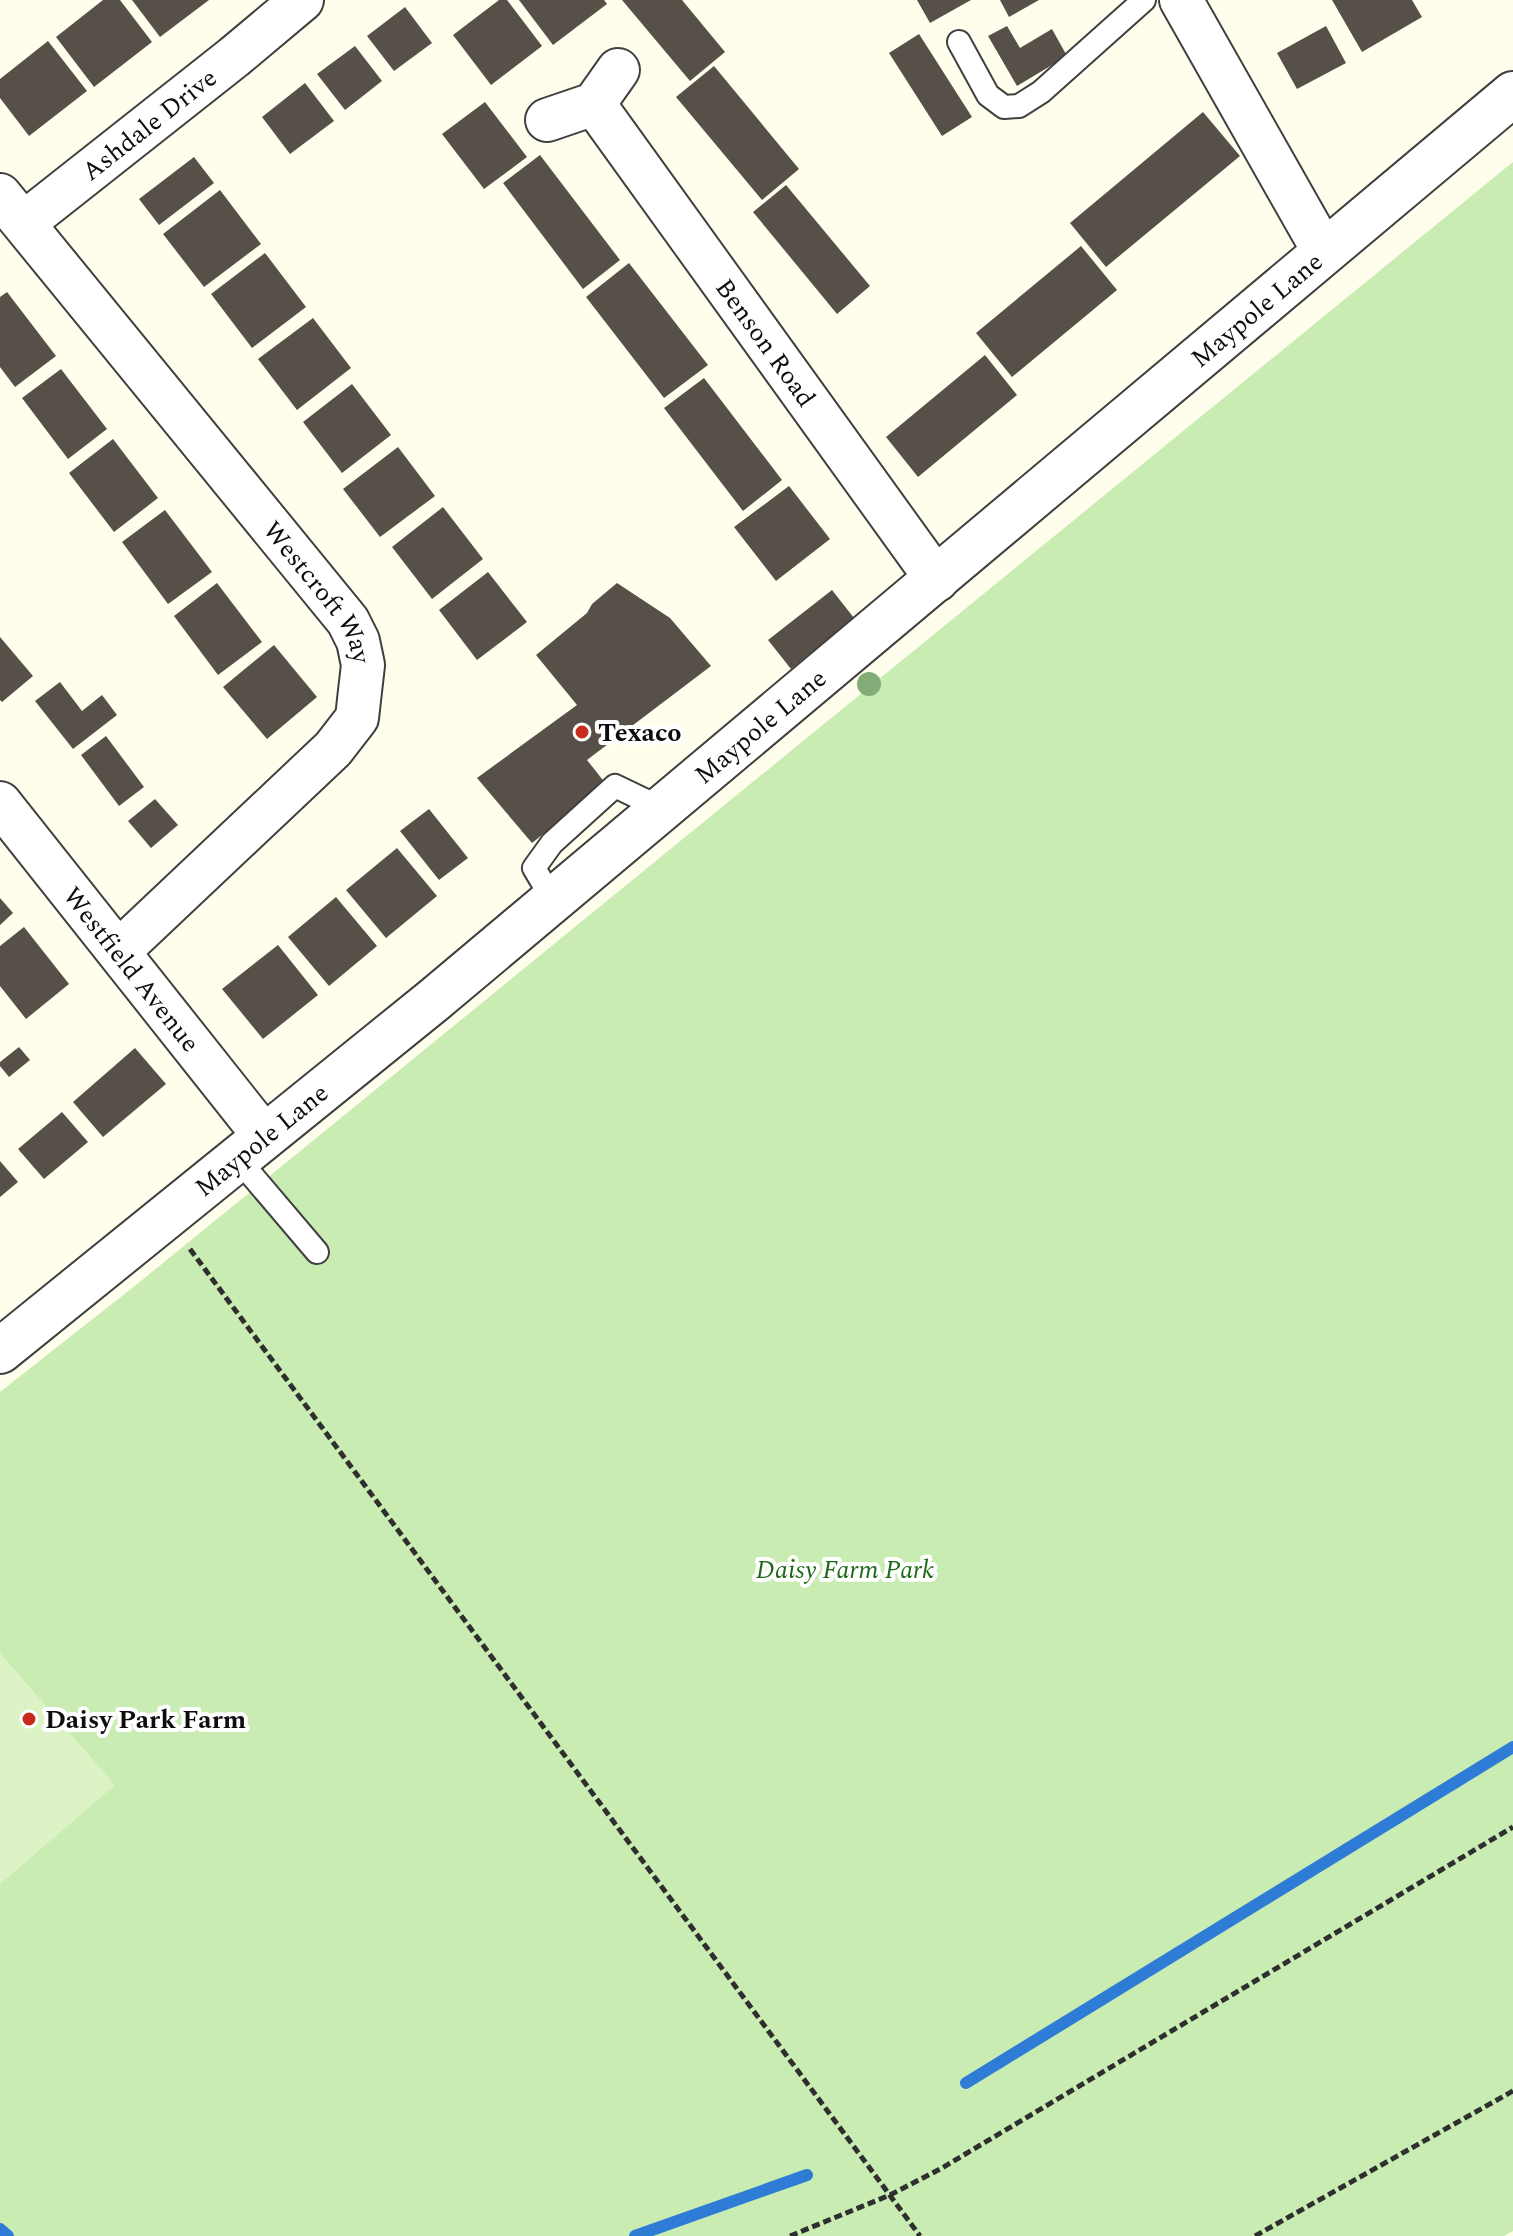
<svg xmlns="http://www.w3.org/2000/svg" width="1513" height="2236" font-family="Spectral,serif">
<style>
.green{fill:#c9ecb3}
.pitch{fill:#ddf3c6}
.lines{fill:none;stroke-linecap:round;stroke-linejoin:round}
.stream{stroke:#2f7cd7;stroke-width:12}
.building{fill:#565048}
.service-casing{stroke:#404040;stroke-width:26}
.minor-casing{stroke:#404040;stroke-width:46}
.tertiary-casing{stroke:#404040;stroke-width:48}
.path{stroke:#2f2f2f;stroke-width:5;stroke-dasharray:8 4;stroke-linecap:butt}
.service{stroke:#fff;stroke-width:22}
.minor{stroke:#fff;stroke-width:42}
.tertiary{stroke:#fff;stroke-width:44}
.tree{fill:#83ac78}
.poi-dot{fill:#c72b1b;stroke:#fff;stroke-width:3}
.labels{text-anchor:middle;stroke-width:8;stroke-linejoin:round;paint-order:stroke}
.street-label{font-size:26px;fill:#0d0d0d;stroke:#fff}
.poi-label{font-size:26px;font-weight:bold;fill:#0d0d0d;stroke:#fff;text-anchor:start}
.park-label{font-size:26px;font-style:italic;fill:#1e6918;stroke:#fff}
</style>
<rect width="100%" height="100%" fill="#fffeed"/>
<path class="green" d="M1513,162V2231L1504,2236H0V1392L136,1285Z"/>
<path class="pitch" d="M0,1653L115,1785L0,1884Z"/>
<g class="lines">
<path class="stream" d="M966,2083L1513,1747
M0,2229L8,2236
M635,2236L807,2175"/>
</g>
<path class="building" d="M103,0H120L152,42L94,87L56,37Z
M132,0H209L160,37Z
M499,0H507L542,46L491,85L453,35Z
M519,0H604L607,4L553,45Z
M622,0H682L725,52L690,81Z
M917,0H971L930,23Z
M1000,0H1039L1009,17Z
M1332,0H1412L1422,17L1362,52Z
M405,7L432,43L394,71L367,36Z
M1007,26L1020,48L1052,29L1067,56L1017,86L988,36Z
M1326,26L1346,63L1297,89L1277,53Z
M919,34L972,117L942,136L889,53Z
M48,41L87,91L29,136L0,98V79Z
M355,46L382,81L345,110L317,74Z
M714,66L799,169L762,200L676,97Z
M305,83L334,121L290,154L262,117Z
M485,102L527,157L484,189L442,134Z
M1203,112L1240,156L1106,267L1070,223Z
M540,155L620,260L583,289L503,183Z
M194,157L214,183L159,225L139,199Z
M786,185L870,286L837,314L753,212Z
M220,190L261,244L204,287L163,234Z
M1081,246L1117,290L1012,377L976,333Z
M265,253L306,307L252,348L211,294Z
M629,263L708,365L664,398L586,297Z
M7,292L56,356L15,387L0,367V297Z
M313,318L351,368L297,410L258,359Z
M985,355L1017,395L918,477L886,437Z
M61,369L107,429L68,459L22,398Z
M704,378L782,480L743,511L664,408Z
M352,384L391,435L342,473L303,422Z
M113,439L158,498L114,532L69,473Z
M398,447L435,496L380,537L343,489Z
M789,486L830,539L776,581L734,527Z
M443,507L483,559L432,599L392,547Z
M165,510L212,572L168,604L122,542Z
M488,572L527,622L477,660L439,610Z
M217,583L262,642L218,675L174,616Z
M617,583L670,618L711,666L587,760L606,784L532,843L477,778L577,705L536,655L587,613L592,604Z
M832,590L854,618L791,669L768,640Z
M0,637L33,676L2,702L0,700Z
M274,645L317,697L267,739L223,687Z
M60,682L82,711L102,695L117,715L73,749L35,701Z
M106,736L144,787L119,806L81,755Z
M155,799L178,825L151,848L128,821Z
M429,809L468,858L439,880L400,831Z
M397,848L437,896L386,938L346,890Z
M336,897L377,946L329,986L288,937Z
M0,898L13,913L0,925Z
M24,927L69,984L26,1019L0,986V946Z
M278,945L318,995L263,1039L222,989Z
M19,1047L30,1060L9,1077L0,1066V1062Z
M135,1048L166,1084L103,1137L73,1102Z
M62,1112L88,1142L44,1179L18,1149Z
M0,1161L18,1182L0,1197Z"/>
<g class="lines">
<g class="service-casing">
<path id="service" d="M959,42L988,95L1004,107L1019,106L1041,92L1144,0
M553,900L534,868L552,843L615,786L663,809
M238,1159L317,1252"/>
</g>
<g class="minor-casing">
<g id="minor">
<path d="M1181,0L1324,252"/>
<path id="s1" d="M594,104L937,580"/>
<path d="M547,120L594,104L618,70"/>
<path id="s2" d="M0,195L348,621L358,641L363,665L360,691L357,718L333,749L119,951"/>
<path id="s3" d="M25,222L234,57L302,0"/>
<path id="s4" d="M0,803L265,1137"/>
</g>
</g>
<g class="tertiary-casing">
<g id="tertiary">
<path id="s5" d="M0,1351L434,1000L1513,94"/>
</g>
</g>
<path class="path" d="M190,1249L920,2236
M790,2236L890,2195L942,2168L1513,1827
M1255,2236L1513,2091"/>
<use href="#service" class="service"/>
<use href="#minor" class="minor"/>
<use href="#tertiary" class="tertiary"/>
</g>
<circle class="tree" cx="869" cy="684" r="12"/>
<g class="poi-dot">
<circle cx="582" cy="732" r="8"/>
<circle cx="29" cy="1719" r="8"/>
</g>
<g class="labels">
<g class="street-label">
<text dy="9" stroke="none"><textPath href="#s3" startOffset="158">Ashdale Drive</textPath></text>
<text dy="9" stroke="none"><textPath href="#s5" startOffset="1632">Maypole Lane</textPath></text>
<text dy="9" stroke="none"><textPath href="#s1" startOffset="294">Benson Road</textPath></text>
<text dy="9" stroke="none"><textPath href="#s2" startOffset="510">Westcroft Way</textPath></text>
<text dy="9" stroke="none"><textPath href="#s5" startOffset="984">Maypole Lane</textPath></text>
<text dy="9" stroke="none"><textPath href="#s4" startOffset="212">Westfield Avenue</textPath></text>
<text dy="9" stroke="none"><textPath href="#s5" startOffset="336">Maypole Lane</textPath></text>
</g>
<g class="poi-label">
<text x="598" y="741">Texaco</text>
<text x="45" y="1728">Daisy Park Farm</text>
</g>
<g class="park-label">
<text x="845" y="1578">Daisy Farm Park</text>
</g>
</g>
</svg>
